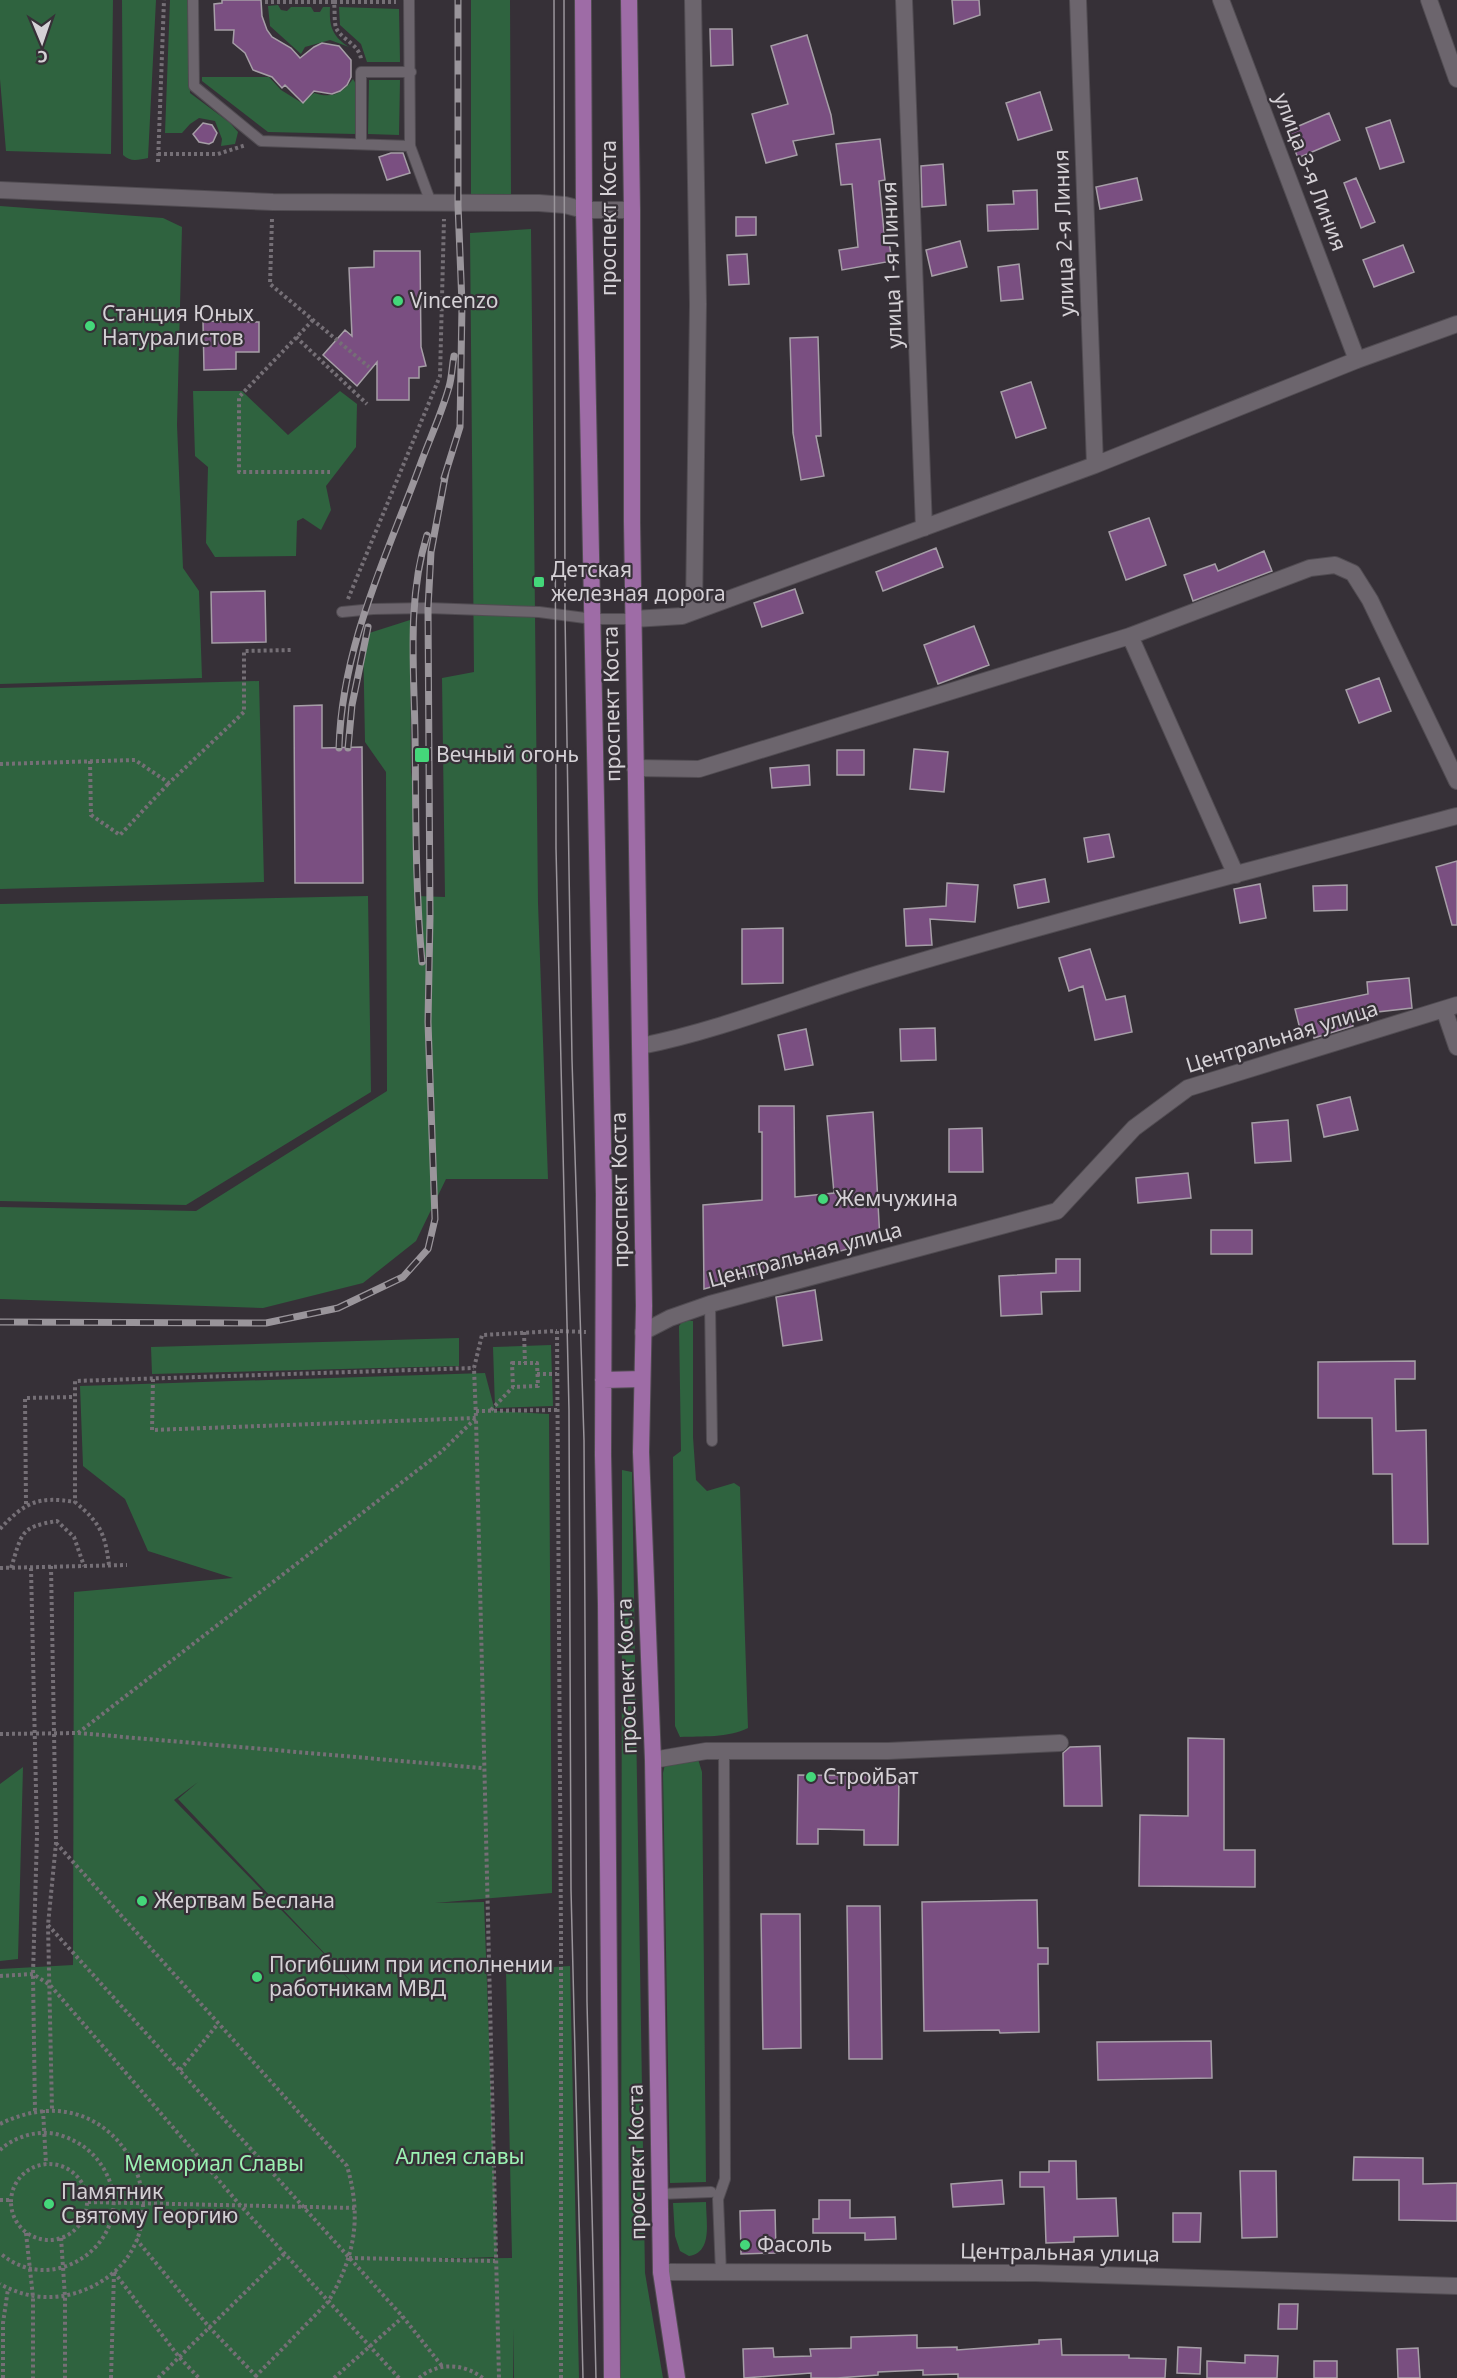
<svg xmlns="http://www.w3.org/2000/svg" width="1457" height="2378" font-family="'Noto Sans',sans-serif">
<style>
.green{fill:#2f633f;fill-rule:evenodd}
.building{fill:#7a4f81;stroke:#a69ea7;stroke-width:1.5}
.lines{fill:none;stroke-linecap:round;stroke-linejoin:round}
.service-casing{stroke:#514c52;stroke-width:12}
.minor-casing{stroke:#514c52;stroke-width:18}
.primary-casing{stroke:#514c52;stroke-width:18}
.path{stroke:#756f76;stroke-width:4;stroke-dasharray:3 3;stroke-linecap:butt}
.service{stroke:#6c656d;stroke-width:10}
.minor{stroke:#6c656d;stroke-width:16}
.primary{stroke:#9e6ca6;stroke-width:16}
.tram{stroke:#9a959b;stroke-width:1.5}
.rail-casing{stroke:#9a959b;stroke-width:7}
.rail{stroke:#363037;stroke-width:4.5;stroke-dasharray:14;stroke-linecap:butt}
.poi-dot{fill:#44d77a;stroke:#363037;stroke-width:2}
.labels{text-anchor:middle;stroke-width:4.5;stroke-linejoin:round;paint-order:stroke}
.street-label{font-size:21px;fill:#d5d1d6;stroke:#363037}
.poi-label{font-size:21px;fill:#d5d1d6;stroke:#363037;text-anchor:start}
.park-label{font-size:21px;fill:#9bf2b2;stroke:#363037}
</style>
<rect width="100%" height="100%" fill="#363037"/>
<path class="green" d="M0,0H113L111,154L6,151L0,79Z
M122,0H156L148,158C138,160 130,162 123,155Z
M170,0H189L190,93L230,123L238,132L235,144L221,146L222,139L215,121L199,118L190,124L182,133H165Z
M471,0H510L511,195L471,196Z
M278,5L281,10L287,11L291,7H311L314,12H320L323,7H330C329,26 332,36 349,47L330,40L305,47L301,54L270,26L268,6Z
M339,7L399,9L400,62H367L361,44L340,25Z
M202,77H269L281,90L302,103L314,93C332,99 343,93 353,79L356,84L355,134L268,132L202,81Z
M369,80H400L399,135L368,134Z
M0,206L163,218L182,227L177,425L183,568L199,591L202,678L0,684Z
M531,229L538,903L548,1179H446L416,1241L363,1283L263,1308L0,1299V1207L196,1211L387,1091L386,772L365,742L363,635L410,620L411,772L417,817L416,896L445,897L442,678L474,672L470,233Z
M193,391H242L288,435L340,391L357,404L356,447L326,486L331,510L321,530L303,518L297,521L296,556L215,557L206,543L208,467L195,456Z
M259,681L264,882L0,889V688Z
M368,896L371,1092L186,1205L0,1201V904Z
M684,1320L693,1321V1437L696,1480L707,1491L734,1483L740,1487L748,1728C728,1738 702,1736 680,1737L675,1726L673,1457L681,1451L679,1326Z
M459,1338V1366L152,1374L151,1347Z
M551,1345L553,1406L495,1408L493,1347Z
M485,1373L495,1411L549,1414L552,1893L435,1903L484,1902L497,2257L432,2259L512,2258L506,1970L570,1966L579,2378H514L513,2329V2378H0V1969L73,1965L74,1592L233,1578L148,1551L125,1499L83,1466L80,1386ZM198,1782L178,1799L368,1999L174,1800Z
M622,1470L632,1472L645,2273L663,2378H621Z
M698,1759L702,1772L706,2182L670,2183L663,1773L665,1764Z
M23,1767L18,1959L0,1961V1784Z
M706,2202C706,2222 713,2252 689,2256L680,2251L675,2236L673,2203Z"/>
<path class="building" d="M222,0H261L262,16L267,30L272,37L291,48L300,58L314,47L322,43L339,46L351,60V77L347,85L340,91L332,94L314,91L303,103L285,85L282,88L272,77L253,70L245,53L233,43L234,30H215L214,4L222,3Z
M952,0H979L980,15L954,24Z
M710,29H732L733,65L711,66Z
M807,35L831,115L834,134L793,141L797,155L766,163L752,114L788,104L771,46Z
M1040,92L1052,130L1018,140L1006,103Z
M1329,113L1340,140L1298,158L1287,131Z
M1390,120L1404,162L1380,169L1366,128Z
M203,123L212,125L217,133L213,142L209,144L199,142L193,134Z
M880,139L885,180L879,181L885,242H889L892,261L842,270L839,250L858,247L852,184L841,185L836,144Z
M391,153H403L410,173L387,180L379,157Z
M943,164L946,205L922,207L921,166Z
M1137,178L1142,200L1100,209L1096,187Z
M1356,178L1375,222L1361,228L1344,183Z
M1037,190L1038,229L988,231L987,205L1014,204L1013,191Z
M736,217H756V235L736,236Z
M960,241L967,267L932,276L926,250Z
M1403,245L1414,272L1374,287L1363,260Z
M374,251H420L421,347L426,366L419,367V378H409V400H377V362L357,386L323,355L345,330L352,336L349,268L374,267Z
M747,254L749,284L729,285L727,255Z
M1019,264L1023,299L1001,301L998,267Z
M203,321L259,322V352H236V369L204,370Z
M818,337L821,436H816L824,476L801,480L793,433L790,338Z
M1031,382L1046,428L1016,438L1001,392Z
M1149,518L1166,565L1126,580L1109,532Z
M936,548L943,567L883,591L876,572Z
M1264,551L1272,571L1193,601L1184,575L1215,564L1218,571Z
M795,589L803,613L762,627L754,603Z
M265,591L266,642L212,643L211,592Z
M974,626L989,665L938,684L924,645Z
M1379,678L1391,711L1359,723L1346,690Z
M322,705V748L362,747L363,883H295L294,706Z
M914,749L948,752L944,792L910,789Z
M837,750H864V775H837Z
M809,765L810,785L772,788L770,768Z
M1109,834L1114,857L1088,862L1084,838Z
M1457,861V925H1452L1436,867Z
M1045,879L1049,902L1018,908L1014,885Z
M947,883L978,885L975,922L930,919L932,945L906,946L904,909L946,906Z
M1260,884L1266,918L1240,923L1234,889Z
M1347,885V910L1314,911L1313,886Z
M783,928V983L742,984V929Z
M1090,949L1106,1000L1125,996L1132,1032L1095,1040L1083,986L1069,991L1059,958Z
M1409,978L1412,1008L1351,1015L1353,1026L1314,1038L1313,1032L1301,1033L1295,1009L1368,994L1367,982Z
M935,1028L936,1060L901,1061L900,1029Z
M806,1029L813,1065L785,1070L778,1035Z
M1350,1097L1358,1130L1324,1137L1317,1105Z
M759,1106H794L795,1197L834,1193L827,1116L873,1112L880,1240L704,1289L703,1205L762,1200V1132H759Z
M1288,1120L1291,1161L1255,1163L1252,1123Z
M982,1128L983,1172H949V1129Z
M1188,1173L1191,1198L1138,1203L1136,1178Z
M1211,1230H1252V1254H1211Z
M1056,1259H1080V1291L1041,1292L1042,1314L1001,1316L999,1276L1056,1273Z
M815,1290L822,1340L783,1346L776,1297Z
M1415,1361V1379H1395L1396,1431L1426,1430L1428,1544H1393L1392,1474H1373L1372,1418H1318V1362Z
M1188,1738L1224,1739V1850H1255V1887L1139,1886L1140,1815L1188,1816Z
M1100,1746L1102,1806H1064L1063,1753L1070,1747Z
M798,1775L899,1776L898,1845H864V1830L818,1829V1844H797Z
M1037,1900L1038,1948H1048V1964H1038L1039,2032L1000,2033L999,2030L924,2031L922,1902Z
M847,1906H880L882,2059H849Z
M761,1914H800L801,2048L763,2049Z
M1211,2041L1212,2078L1098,2080L1097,2042Z
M1354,2157L1423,2158V2184L1457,2183V2221L1399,2220V2180H1353Z
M1049,2161H1076L1077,2199L1116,2198L1118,2236L1074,2237V2242L1046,2243L1044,2187H1020V2172H1049Z
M1240,2171H1276L1277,2237L1242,2238Z
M1002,2180L1004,2204L953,2207L951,2184Z
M819,2200H850V2218L895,2217L896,2239L865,2240V2233H813V2219H819Z
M775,2210L776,2253L741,2254L740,2211Z
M1173,2213H1201L1200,2242H1173Z
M1279,2304H1298L1297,2329H1278Z
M917,2335V2348L957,2347V2350L1039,2344V2340L1061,2339L1062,2355H1129V2358L1166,2359L1165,2378H958V2374L923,2375V2370L878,2372V2375L837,2378H811V2373L744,2378L743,2349L773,2348L774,2357L811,2356L810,2349L851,2348V2337Z
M1178,2347L1201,2348L1200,2374L1177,2373Z
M1418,2348L1420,2378H1398L1397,2349Z
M1245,2355L1278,2356L1277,2378H1207V2361L1245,2363Z
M1314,2361H1337V2378H1314Z"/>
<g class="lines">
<g class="service-casing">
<path id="service" d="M193,0L194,86L261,141L410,146
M409,0L410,146L431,203
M361,144V72H411
M342,612L373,609L428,608L539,612L593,619H634
M710,1304L712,1441
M660,2194L711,2192
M721,2273L718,2199L725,2179L724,1751"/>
</g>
<g class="minor-casing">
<path id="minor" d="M693,0L698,304L694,611
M904,0L924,528
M1078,0L1095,465
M1221,0L1357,360
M1429,0L1457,79
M0,190L273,202L539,203L565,205L584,210H632
M634,619L682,616L1095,465L1357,360L1457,324
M1130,636L1236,875
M635,768L699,769L1130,636L1310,568L1335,565L1353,573L1370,600L1457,781
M1444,1009L1457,1047
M641,1046C726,1029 805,995 888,971C1076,915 1267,866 1457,816
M643,1332L670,1318L710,1304L1057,1211L1134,1128L1188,1088L1457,1005
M653,1760L706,1751H888L1060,1743
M661,2272L1035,2273L1457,2286"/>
</g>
<g class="primary-casing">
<path id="primary" d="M583,0L584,210L604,1194L603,1455L606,1604L612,2378
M629,0L632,210V522L644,1306L641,1452L653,1760L661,2272L677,2378
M603,1380L642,1379"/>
</g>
<path class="path" d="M265,2H334C335,10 334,21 336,28C342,40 359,44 361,59
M334,2H396
M158,154H218L246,145
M158,162L164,0
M272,219L270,284L369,367
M313,320L239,397V472H330
M296,337L367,404
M348,599L440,376L444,219
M90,761L91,815L120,835L169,783
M0,764L135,760L169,783L244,712V651L292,650
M524,1332L525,1363
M512,1363H537L538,1386L513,1387Z
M537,1374H557
M153,1379L152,1430L476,1418L499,2378
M491,1410L513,1387
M476,1411L558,1410
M26,1504L25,1398L75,1397
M0,1529C25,1502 38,1496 75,1502
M109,1565C105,1533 100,1523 75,1502V1381L474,1368
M51,1566L56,1843L48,1925L52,2110
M0,1568L127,1565
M11,1568C22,1534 19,1527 57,1521L74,1537L84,1566
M31,1568L37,1835L33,1974L35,2111
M78,1733L441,1452L476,1418L474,1368L482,1335L557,1331
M0,1734L78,1733L482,1768
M56,1843L347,2166C362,2217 355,2257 328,2302L254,2378
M48,1925L403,2317L442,2366
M0,1976L33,1974L50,1985L240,2205L399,2378
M180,2070L217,2025
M43,2110L46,2164
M0,2124C129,2060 204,2248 79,2292C52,2301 25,2298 0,2284
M0,2150C15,2136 40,2129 60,2135C81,2142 95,2153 105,2171C141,2236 56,2302 0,2253
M11 2202a38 38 0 1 1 76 0a38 38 0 1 1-76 0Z
M0,2200H11
M88,2202L355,2208
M26,2233L33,2297V2378
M61,2238L65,2297V2378
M136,2239L210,2328L257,2377
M349,2258L495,2261
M114,2272L179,2357L199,2378
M3,2378V2323L8,2289
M111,2378L114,2273
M158,2378L284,2254
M334,2378L403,2317
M419,2378C438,2362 463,2363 483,2378
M561,2378V1933L557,1331L586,1332"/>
<use href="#service" class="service"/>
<use href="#minor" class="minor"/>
<use href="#primary" class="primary"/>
<path class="tram" d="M554,0L556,848L569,1410L571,1890L583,2378
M564,0L565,614L572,1060L584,1440L587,2002L596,2378"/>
<g class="rail-casing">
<path id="rail" d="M444,478L460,427L462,304L458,205V0
M339,748C342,644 387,556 422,460C431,436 442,412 449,387C452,377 452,366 454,356
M348,748L352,705L368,627
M422,962C415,886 416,811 415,734C414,668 407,599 427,535
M0,1322L266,1323L338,1308L403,1277L428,1249L435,1219L428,1022L430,917L428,608L431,552L446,472"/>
</g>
<use href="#rail" class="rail"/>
</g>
<g class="poi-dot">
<circle cx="398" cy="301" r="6"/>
<circle cx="90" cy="326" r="6"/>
<rect x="533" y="576" width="12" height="12" rx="3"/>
<rect x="414" y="747" width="16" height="16" rx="3"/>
<circle cx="823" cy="1199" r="6"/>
<circle cx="811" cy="1777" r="6"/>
<circle cx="142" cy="1901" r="6"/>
<circle cx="257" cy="1977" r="6"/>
<circle cx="49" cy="2204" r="6"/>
<circle cx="745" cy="2245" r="6"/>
</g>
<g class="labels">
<g class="street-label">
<text transform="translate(1310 172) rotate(69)" y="7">улица 3-я Линия</text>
<text transform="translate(609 218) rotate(-90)" y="7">проспект Коста</text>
<text transform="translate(1064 233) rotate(-92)" y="7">улица 2-я Линия</text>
<text transform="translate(892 265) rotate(-92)" y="7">улица 1-я Линия</text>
<text transform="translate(612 704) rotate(-91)" y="7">проспект Коста</text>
<text transform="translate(1282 1037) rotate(-17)" y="7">Центральная улица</text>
<text transform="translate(620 1190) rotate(-91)" y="7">проспект Коста</text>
<text transform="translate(805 1255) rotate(-15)" y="7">Центральная улица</text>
<text transform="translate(627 1676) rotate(-92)" y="7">проспект Коста</text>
<text transform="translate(637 2162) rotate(-91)" y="7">проспект Коста</text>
<text transform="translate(1060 2253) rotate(1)" y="7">Центральная улица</text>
</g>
<g class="poi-label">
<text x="410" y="308">Vincenzo</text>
<text x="102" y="321">Станция Юных<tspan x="102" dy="24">Натуралистов</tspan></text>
<text x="551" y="577">Детская<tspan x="551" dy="24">железная дорога</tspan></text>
<text x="436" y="762">Вечный огонь</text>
<text x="835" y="1206">Жемчужина</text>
<text x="823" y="1784">СтройБат</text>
<text x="154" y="1908">Жертвам Беслана</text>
<text x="269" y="1972">Погибшим при исполнении<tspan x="269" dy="24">работникам МВД</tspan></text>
<text x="61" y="2199">Памятник<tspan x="61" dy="24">Святому Георгию</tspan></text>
<text x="757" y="2252">Фасоль</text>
</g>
<g class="park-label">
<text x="460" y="2164">Аллея славы</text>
<text x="214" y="2171">Мемориал Славы</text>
</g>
</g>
<g transform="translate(42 42) rotate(178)" stroke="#363037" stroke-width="4.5" paint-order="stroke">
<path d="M0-4.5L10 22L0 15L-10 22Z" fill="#d5d1d6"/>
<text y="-9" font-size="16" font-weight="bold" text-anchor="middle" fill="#d5d1d6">С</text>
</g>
</svg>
